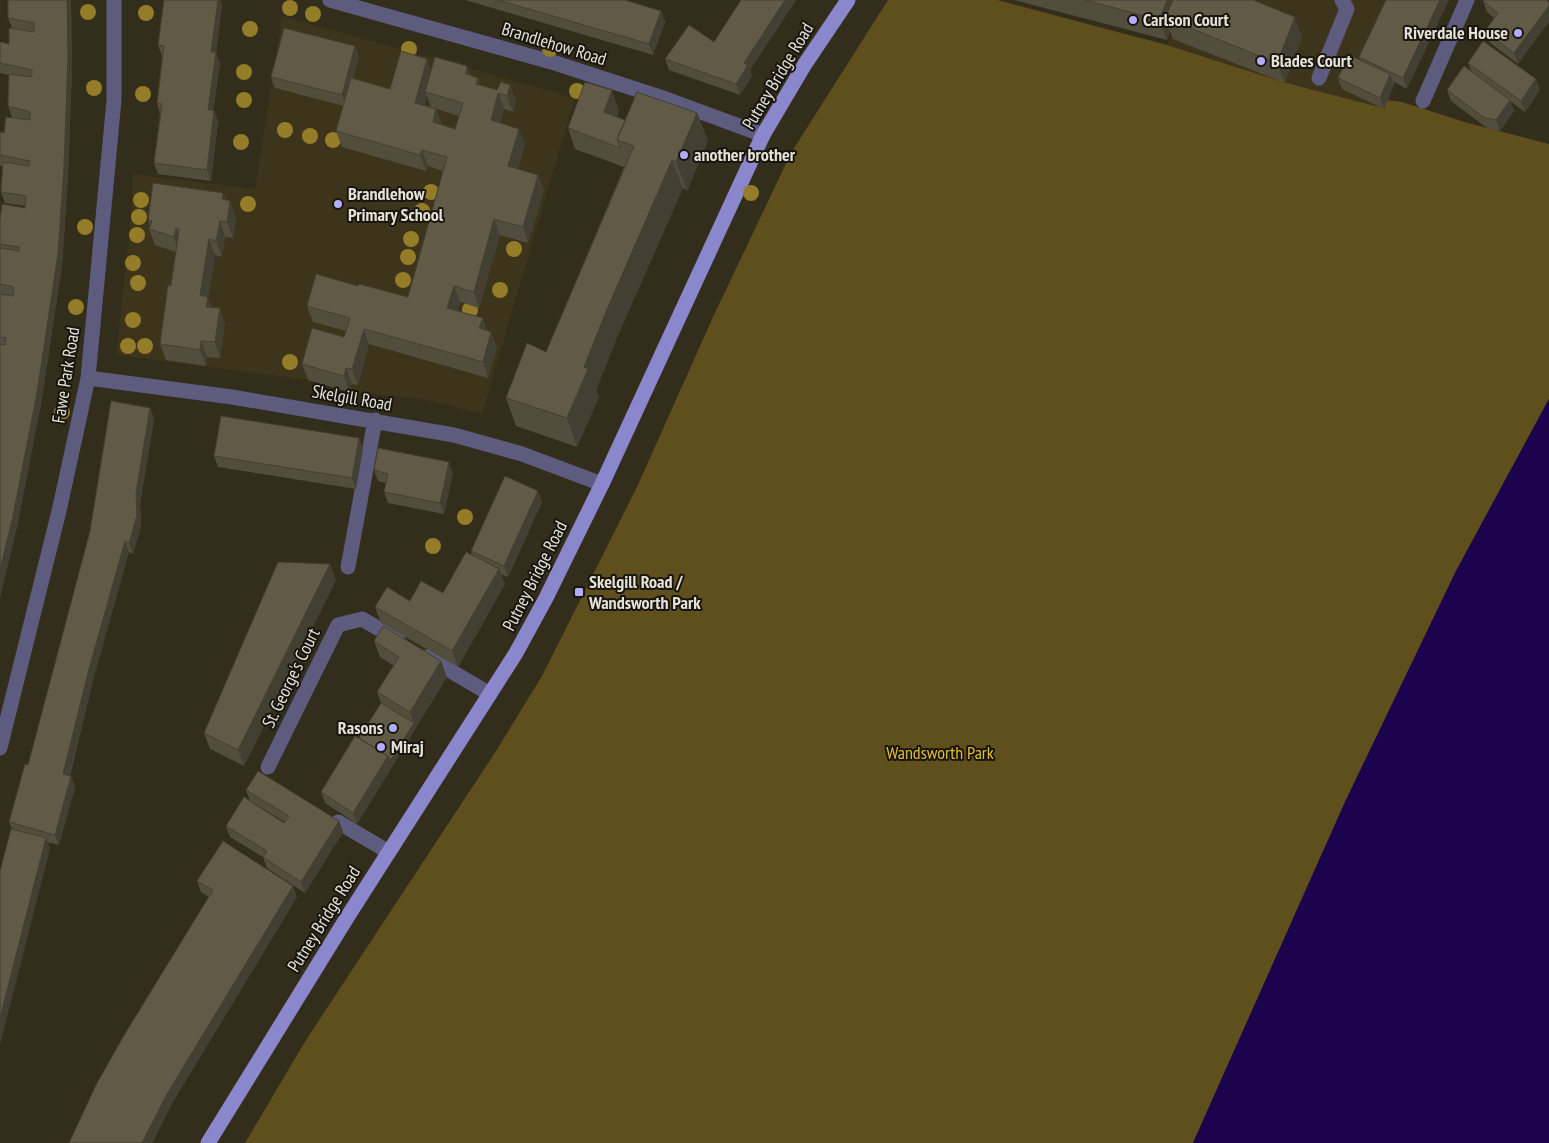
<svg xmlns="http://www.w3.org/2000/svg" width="1549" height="1143" font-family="'PT Sans Narrow',sans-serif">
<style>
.built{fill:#3c341b}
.green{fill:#5e4f1d}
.water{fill:#1b034e}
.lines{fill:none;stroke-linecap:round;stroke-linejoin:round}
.minor{stroke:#5d5b7e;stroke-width:15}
.major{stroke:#8b87cd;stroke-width:15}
.tree{fill:#947c28}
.wall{fill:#534d3d;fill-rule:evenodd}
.shaded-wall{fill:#433f32}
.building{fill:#605a47;stroke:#433f32}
.poi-dot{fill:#b1adfa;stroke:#18150e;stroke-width:2}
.labels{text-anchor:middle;stroke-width:4;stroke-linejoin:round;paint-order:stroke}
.poi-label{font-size:18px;font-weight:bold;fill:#e6e2d7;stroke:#18150e;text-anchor:start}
.street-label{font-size:18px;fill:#e6e2d7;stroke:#18150e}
.park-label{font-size:18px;fill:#e3bc32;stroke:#18150e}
</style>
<rect width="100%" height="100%" fill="#332d1c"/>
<path class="built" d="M1186,0H1389L1358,68L1394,85L1384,109L1283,82L1167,45Z
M282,16L575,98L482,414L422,399L349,392L308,380L116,355L131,219L133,174L255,189Z"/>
<path class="green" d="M888,0H997L1167,45L1283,82L1383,108L1387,100L1402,102L1468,123L1549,144V399L1456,571L1345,802L1193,1143H245L306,1040L496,751L542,676L637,487L713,317L791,153Z"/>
<path class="water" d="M1549,399V1143H1193L1345,802L1456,571Z"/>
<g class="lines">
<path class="minor" d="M330,0L555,63L666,99L763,135
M1319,78L1347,9L1342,0
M1423,101L1467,0
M88,378L232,397L454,435L522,454L602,484
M348,567L375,420
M427,657L490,694
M0,748L59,511L88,378L114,100V0
M268,767L338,625L362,619L398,640
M338,822L389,852"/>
<path class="major" d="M208,1143L348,916L516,653L546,598L602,484L763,135L805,64L848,0"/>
</g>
<g class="tree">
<circle cx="290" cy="8" r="8"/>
<circle cx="88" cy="12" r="8"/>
<circle cx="146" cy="13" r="8"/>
<circle cx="313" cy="14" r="8"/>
<circle cx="250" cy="29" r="8"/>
<circle cx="409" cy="49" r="8"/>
<circle cx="550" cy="49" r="8"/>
<circle cx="244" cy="72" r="8"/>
<circle cx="94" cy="88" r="8"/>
<circle cx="577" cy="91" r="8"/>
<circle cx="143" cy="94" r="8"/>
<circle cx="244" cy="100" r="8"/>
<circle cx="285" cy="130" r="8"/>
<circle cx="310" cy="136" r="8"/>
<circle cx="333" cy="140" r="8"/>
<circle cx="241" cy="142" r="8"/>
<circle cx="431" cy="192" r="8"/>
<circle cx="751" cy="193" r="8"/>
<circle cx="141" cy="200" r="8"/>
<circle cx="248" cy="204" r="8"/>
<circle cx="422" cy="211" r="8"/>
<circle cx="139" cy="217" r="8"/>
<circle cx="85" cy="227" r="8"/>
<circle cx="137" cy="235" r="8"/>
<circle cx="411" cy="239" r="8"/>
<circle cx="514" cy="249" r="8"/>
<circle cx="408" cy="257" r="8"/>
<circle cx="133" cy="263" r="8"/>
<circle cx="403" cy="280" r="8"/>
<circle cx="138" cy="283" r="8"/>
<circle cx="500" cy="290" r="8"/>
<circle cx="76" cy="307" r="8"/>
<circle cx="470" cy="310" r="8"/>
<circle cx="133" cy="320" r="8"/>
<circle cx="128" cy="346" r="8"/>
<circle cx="145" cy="346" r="8"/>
<circle cx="290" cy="362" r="8"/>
<circle cx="62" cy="412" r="8"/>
<circle cx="465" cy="517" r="8"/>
<circle cx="433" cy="546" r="8"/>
</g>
<path class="wall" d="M71,0L72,67L68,177L62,265L41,404L17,527L0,597V219L25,208L26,206L5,203L1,192L3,166H0V132L4,133L12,117L8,106L9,75L0,73V42L9,44L12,28L8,18Z
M465,0H625L661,11L665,22L653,55Z
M741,0H796L750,70L752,76L740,95L669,70L665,59L714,42Z
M1014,0H1253L1302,37L1285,83L1173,39L1170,31L1167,40Z
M1386,0L1407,89L1394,82V85L1384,109L1342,89L1338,78L1360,60L1359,57Z
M1546,0L1518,64L1489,42L1485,31L1494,18L1487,12L1483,1Z
M222,5L216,53L220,63L213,110L218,121L211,181L158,174L154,163L160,114L157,103L162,56L158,45Z
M355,46L359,57L353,79L390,89L431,70L467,66L471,76L480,85L497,90L510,85L516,101L513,112L504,109L500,123L525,144L518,169L538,175L544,191L528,243L500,235L479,308L460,302L457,311L487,330L491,332L497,348L488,378L369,344L358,385L352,384L349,392L308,380L302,364L344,337L346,331L313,322L307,306L358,286L408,297L443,171L428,166L426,171L342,147L336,131L344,106L275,88L271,77ZM427,96L431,107L424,105ZM436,109L459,116L455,129L442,125Z
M1468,63L1540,90L1525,112L1510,101L1514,111L1500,131L1487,128L1451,101L1447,90L1472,72Z
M619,111L617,117L625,120L697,113L708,141L687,191L683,188L615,342L596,390L599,397L577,447L516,426L506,398L546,352L624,167L575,149L568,128Z
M223,193L226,200L236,217L233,238L225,237L222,257L215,255L208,298L211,307L225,324L220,358L207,357L206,366L166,360L160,344L176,252L155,245L149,229L150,226L148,220Z
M150,408L154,419L140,504L141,526L133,554L129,552L93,680L70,776H71L75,787L59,845L47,842L50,849L12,830L9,822L28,765Z
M359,438L363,448L356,489L218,467L214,456Z
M374,470L453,473L444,514L388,503L384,492L386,483L378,481Z
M542,502L508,577L501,574L505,584L458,667L381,623L375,607L410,601L443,593L472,555L471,551Z
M336,580L244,766L210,749L204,733Z
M374,641L447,677L357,824L325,803L321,792L359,738L381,703L377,692L394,666L380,657Z
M246,790L339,821L343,832L305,893L267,868L263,857L230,837L226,826L284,823L285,822L250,801Z
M197,881L297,897L171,1105L152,1143H69L209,897L201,892Z"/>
<path class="shaded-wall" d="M67,0H71L72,67L68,177L62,265L41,404L17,527L0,597V570Z
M218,0H220L222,5L216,53L220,63L212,121L208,110L211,52Z
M785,0H796L750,70L752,76L740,95L736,84L744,63Z
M1167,0H1184L1165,18L1170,31L1167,40L1159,20Z
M1440,0H1449L1407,89L1403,78Z
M1549,6V22L1518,64L1514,53Z
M661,11L665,22L653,55L649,44Z
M1295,17L1302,37L1285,83L1277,63Z
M355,46L359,57L346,106L342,95Z
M427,59L433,75L425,92L427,96L420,119L415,103Z
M467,66L473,82L466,74Z
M1390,74L1394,85L1384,109L1380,98Z
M478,78L483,94L476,84Z
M1536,79L1540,90L1525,112L1521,101Z
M510,85L516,101L513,112L507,96Z
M612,90L619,111L611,133L604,112Z
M498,93L504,109L496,136L491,120Z
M1510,100L1514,111L1500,131L1496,120Z
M436,109L442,125L433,122Z
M214,110L218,121L211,181L207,170Z
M697,113L708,141L687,191L676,162Z
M519,129L525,144L514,182L508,166Z
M422,150L428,166L426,171L420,155Z
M672,160L683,188L615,342L596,390L599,397L577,447L567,418L584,367L605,314Z
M538,175L544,191L528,243L523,227Z
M223,193L229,209L222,199Z
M230,201L236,217L233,238L227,222Z
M494,219L500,235L479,308L474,292Z
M220,221L225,237L222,257L216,241Z
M176,228L181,244L179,253L174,237Z
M209,239L215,255L208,298L213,313L212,323L200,295Z
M454,286L460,302L453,324L447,308Z
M220,308L225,324L220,358L215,342Z
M483,318L488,334L479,328Z
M364,329L369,344L358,385L352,369Z
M491,332L497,348L488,378L483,362Z
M201,341L207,357L206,366L200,350Z
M346,368L352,384L349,392L344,376Z
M150,408L154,419L140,504L141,526L133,554L129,543L136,493Z
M359,438L363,448L356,489L352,478Z
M449,462L453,473L444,514L440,503Z
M538,491L542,502L508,577L504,566Z
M125,541L129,552L93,680L67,785L63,774L89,669Z
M330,564L336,580L244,766L238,750Z
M499,569L505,584L458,667L452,651Z
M441,661L447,677L357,824L353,813L388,756L414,723L410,712Z
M71,776L75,787L59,845L55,835Z
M339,821L343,832L305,893L301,882Z
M46,838L50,849L0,1045V1018Z
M293,886L297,897L171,1105L152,1143H142L167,1094Z"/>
<path class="building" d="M8,0H67L68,56L64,166L58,254L37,393L13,516L0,570V344L5,345L6,338L0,337V294L13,296L14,287L0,284V248L19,251V247L0,244V219L2,204L25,208L26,196L1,192L3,162L29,166L30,161L0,155V132L4,133L6,117L30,120V112L8,106L9,74L31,77L32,73V70L0,63V42L9,44V28L34,32V23L8,18Z
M164,0H218L211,52H216L208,110H214L207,170L154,163L162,104L157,103L164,46L158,45Z
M498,0H625L661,11L649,44Z
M741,0H785L744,63L748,65L736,84L665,59L689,25L714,42Z
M1085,0H1167L1159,20Z
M1173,0H1253L1295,17L1277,63L1165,18Z
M1386,0H1440L1403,78L1359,57Z
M1484,0H1546L1549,2V6L1514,53L1485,31L1498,13L1483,1Z
M284,28L355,46L342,95L271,77Z
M1483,41L1536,79L1521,101L1468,63Z
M401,51L427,59L415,103L436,109L433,122L455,129L463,103L425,92L435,57L467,66L466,74L478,78L476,84L497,90L501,82L510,85L507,96L498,93L491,120L519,129L508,166L538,175L523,227L494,219L474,292L454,286L447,308L483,318L479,328L491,332L483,362L364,329L352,369L346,368L344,376L302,364L312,328L344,337L350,318L307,306L316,274L358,286L359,284L408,297L447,157L422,150L420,155L336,131L351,78L390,89Z
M1349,55L1390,74L1380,98L1338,78Z
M1464,66L1510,100L1496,120L1483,117L1447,90Z
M585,82L612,90L604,112L625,120L617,140L620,148L568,128Z
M637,92L697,113L676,162L672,160L605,314L584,367L588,369L567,418L506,398L527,343L546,352L558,324L634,146L617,140Z
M153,183L223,193L222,199L230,201L227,222L220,221L216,241L209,239L200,295L208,297L206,307L220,308L215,342L201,341L200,350L160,344L168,285L171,286L179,230L176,228L174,237L149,229L152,221L148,220Z
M111,401L150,408L136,493L137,515L129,543L125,541L89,669L63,774L71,776L55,835L9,822L25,764L28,765L90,531Z
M221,416L359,438L352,478L214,456Z
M378,448L449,462L440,503L384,492L388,474L374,470Z
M505,476L538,491L504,566L471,551Z
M466,552L499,569L452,651L375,607L387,587L410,601L421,581L443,593Z
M278,562L330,564L238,750L204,733Z
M383,626L441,661L410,712L377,692L399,657L374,641Z
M381,703L414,723L390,761L388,756L359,738Z
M355,736L388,756L353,813L321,792Z
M258,771L339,821L301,882L263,857L267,851L226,826L244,797L284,823L289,816L246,790Z
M11,829L46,838L0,1018V871Z
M223,841L293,886L167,1094L142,1143H69L96,1085L123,1037L213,890L197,881Z"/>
<g class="poi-dot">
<circle cx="1133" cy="20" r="5"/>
<circle cx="1518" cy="33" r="5"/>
<circle cx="1261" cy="61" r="5"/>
<circle cx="684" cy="155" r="5"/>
<circle cx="338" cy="204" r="5"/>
<rect x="574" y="587" width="10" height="10" rx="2.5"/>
<circle cx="393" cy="728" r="5"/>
<circle cx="381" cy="747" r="5"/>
</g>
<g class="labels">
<g class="poi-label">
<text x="1143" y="26">Carlson Court</text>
<text x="1508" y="39" text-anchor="end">Riverdale House</text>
<text x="1271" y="67">Blades Court</text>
<text x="694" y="161">another brother</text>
<text x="348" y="200">Brandlehow<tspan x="348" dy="21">Primary School</tspan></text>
<text x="589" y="588">Skelgill Road /<tspan x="589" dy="21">Wandsworth Park</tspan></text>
<text x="383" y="734" text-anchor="end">Rasons</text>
<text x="391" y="753">Miraj</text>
</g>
<g class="street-label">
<text transform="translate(554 44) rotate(17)" y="6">Brandlehow Road</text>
<text transform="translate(778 76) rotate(-59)" y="6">Putney Bridge Road</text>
<text transform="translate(66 375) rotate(-81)" y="6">Fawe Park Road</text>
<text transform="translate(352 398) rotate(10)" y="6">Skelgill Road</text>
<text transform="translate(535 576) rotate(-63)" y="6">Putney Bridge Road</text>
<text transform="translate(291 678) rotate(-64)" y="6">St. George's Court</text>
<text transform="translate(324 919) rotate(-58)" y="6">Putney Bridge Road</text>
</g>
<g class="park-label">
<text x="940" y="759">Wandsworth Park</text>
</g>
</g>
</svg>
